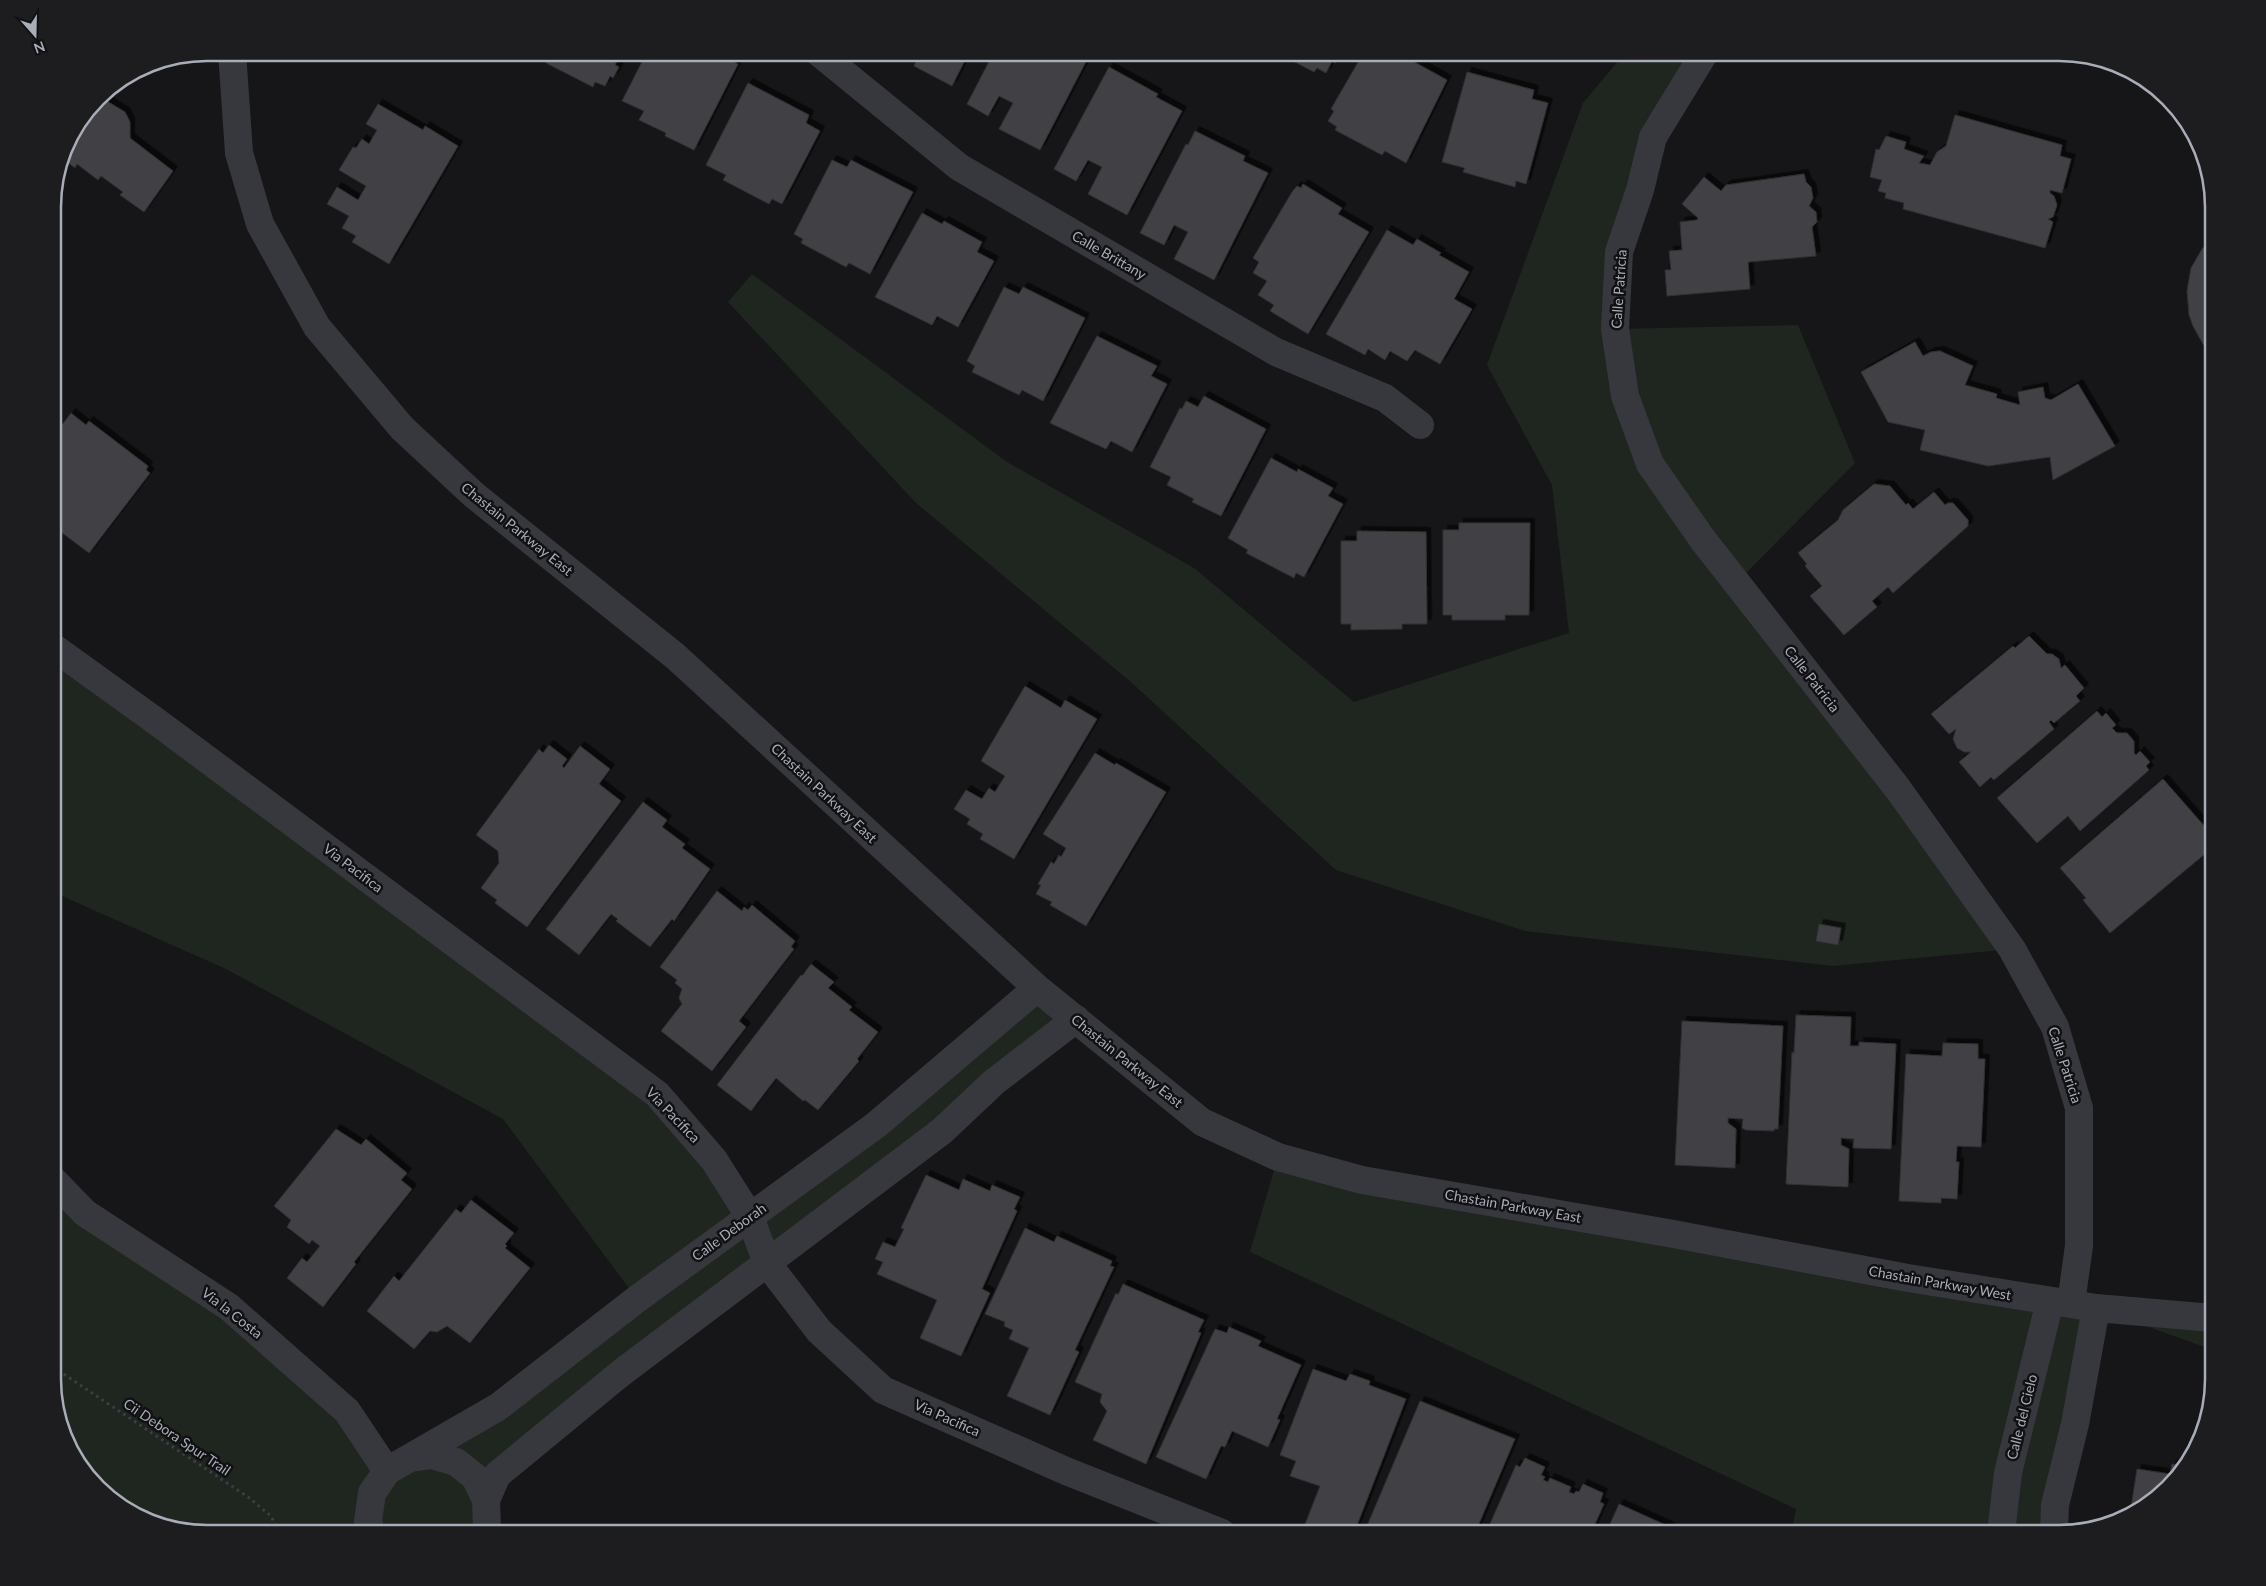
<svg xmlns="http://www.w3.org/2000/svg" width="2266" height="1586" font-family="Lato,sans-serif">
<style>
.green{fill:#1e261f}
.building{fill:#404145;stroke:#303034;filter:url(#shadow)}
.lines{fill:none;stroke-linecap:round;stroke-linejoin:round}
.path{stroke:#3d3f44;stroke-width:3;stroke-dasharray:2.5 4;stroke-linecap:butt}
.minor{stroke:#37383d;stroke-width:28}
.labels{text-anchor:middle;stroke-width:5;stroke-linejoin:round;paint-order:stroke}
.street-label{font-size:14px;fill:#a8adb8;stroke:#111113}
.rim{fill:none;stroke:#a8adb8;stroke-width:2.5}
</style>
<defs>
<filter id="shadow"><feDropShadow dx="4.5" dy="-4.5" stdDeviation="0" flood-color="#0009"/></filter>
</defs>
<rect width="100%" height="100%" fill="#161618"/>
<path class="green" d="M1625,53H1705L1653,137L1615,329L1798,325L1855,463L1736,583L2012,949L1833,966L1525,931L1336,870L1132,683L916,503L728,302L752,274L1007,462L1194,568L1354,702L1569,633L1552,485L1487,365L1583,103Z
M53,647L657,1094L750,1217L1037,988L1076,1019L497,1475L485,1533H208L158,1525L121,1507L73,1456L53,1388V1180L229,1307L387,1471L637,1299L503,1119L226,969L53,892Z
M1278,1157L2213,1318V1350L2096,1308L2054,1533H1791L1796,1509L1250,1252Z"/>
<path class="building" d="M537,52H621L615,65L619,67L613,78L610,76L605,86L595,82L593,87L546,63L548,58Z
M647,52H716L738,64L694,150L665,136L666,133L639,120L644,111L622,101Z
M903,52H969L952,86L914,66L917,59Z
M994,52H1091L1040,150L999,129L1013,103L999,96L988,116L967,104Z
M1276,52H1340L1335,63L1332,61L1326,73L1317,68L1314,72Z
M1364,52L1381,54L1382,52H1396L1447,80L1406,163L1385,151L1382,155L1335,130L1337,127L1328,121L1334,111L1331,109Z
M1109,67L1158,94L1156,97L1182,111L1127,215L1088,194L1102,167L1088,160L1076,181L1054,169Z
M1467,72L1534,90L1532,99L1548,103L1526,184L1516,181L1515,187L1463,172L1465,168L1442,162Z
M748,83L809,115L806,123L820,131L782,204L772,199L769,204L723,180L726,175L706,165Z
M100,97L125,112L130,122V138L173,171L144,212L120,195L123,192L101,176L98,180L77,164L75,168L62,158L64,148Z
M378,104L423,130L425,126L458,146L389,264L352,242L356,236L342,228L349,216L327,204L337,187L358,200L366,186L339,170L353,147L356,148L362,139L369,144L377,130L366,124Z
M1955,115L2062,145L2060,156L2071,159L2062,193L2050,190V193L2054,196L2057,205L2053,217L2048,219L2053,222L2045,248L1903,209L1904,203L1885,198L1886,193L1878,191L1882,180L1870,177L1876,149L1879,150L1886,136L1906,142L1904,149L1924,156L1919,163L1930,165L1937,152L1946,146Z
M1195,131L1245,156L1243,161L1268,173L1214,280L1174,259L1188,232L1174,225L1164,245L1140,233L1186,144L1188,145Z
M832,160L847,167L851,160L913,192L870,274L849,263L846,267L801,243L803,239L794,234Z
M1804,174L1806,182L1811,187L1813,198L1809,206L1816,212L1817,222L1812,227L1816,256L1748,262L1750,289L1667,296L1665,270H1671L1669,251L1682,250L1680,222L1697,220L1698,218L1682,204L1704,177L1721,191L1726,185Z
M1303,184L1342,208L1338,214L1369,232L1308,334L1270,311L1274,305L1258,295L1267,281L1253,273L1259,262L1253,258L1292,192L1297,186L1301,188Z
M922,213L942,224L944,221L982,242L977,252L994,261L958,327L937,316L932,325L875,297Z
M1387,230L1413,245L1417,239L1441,253L1439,255L1469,272L1454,299L1472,309L1440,364L1415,350L1407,361L1390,351L1385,360L1368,349L1365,355L1326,334Z
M2213,236V354L2203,344L2193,326L2189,315L2187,291L2191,268L2202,249Z
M1004,287L1019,294L1023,287L1085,318L1043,401L1022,390L1019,395L972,372L975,366L967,361Z
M1097,336L1157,366L1151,376L1167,384L1132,452L1111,441L1106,449L1050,423Z
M1915,342L1923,356L1931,352L1940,351L1973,366L1965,385L1997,394L1996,398L2020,405L2018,392L2043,387L2045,398L2051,400L2078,384L2115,446L2053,480L2050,457L1988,466L1920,450L1925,430L1888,422L1861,372Z
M1204,396L1266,429L1221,516L1192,502L1194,499L1167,485L1171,477L1150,467L1180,408L1182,409L1186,401L1198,407Z
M71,413L86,425L89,421L148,466L146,470L150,473L89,553L53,526V437Z
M1271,458L1297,472L1298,469L1333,488L1328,496L1343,504L1304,577L1296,573L1294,578L1246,553L1248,550L1228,538Z
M1874,484L1890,486L1906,505L1908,503L1913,509L1934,492L1945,505L1948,503H1953L1968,520V526L1893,593L1888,587L1872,601L1877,607L1844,635L1810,596L1822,586L1805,566L1807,564L1798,553L1838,520L1843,510Z
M1459,523H1530L1529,615H1505V620H1452V615H1443V530H1459Z
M1357,531L1426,532L1427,624H1402V629L1351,630V624H1341V541H1357Z
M2029,636L2047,654H2052L2059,659L2061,668L2065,665L2084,688L2076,696L2080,701L2054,723L2051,720L2049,722L2054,729L1994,780L1991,777L1980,787L1959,762L1971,752H1964L1957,748L1953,739L1956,729L1949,734L1931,714L2013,646L2015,648Z
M1025,686L1061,708L1065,700L1097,719L1014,859L980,839L983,834L967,824L970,819L954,809L966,790L982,799L989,788L995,792L1005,776L981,761Z
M2097,711L2102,717L2106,713L2116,725L2112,728L2117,733H2127L2134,741V753L2136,755L2140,751L2150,762L2146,766L2149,770L2080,831L2068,816L2037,843L1997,798Z
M549,745L567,759L562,766L564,768L580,746L610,769L599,784L621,801L527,927L495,903L497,900L481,888L499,863L498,851L476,835L539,749L543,753Z
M1095,753L1115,765L1116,763L1166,792L1086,926L1050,905L1052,902L1036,894L1041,885L1038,884L1051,862L1054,864L1059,855L1061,857L1066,848L1043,834Z
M2163,779L2213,836L2212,848L2110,933L2083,900L2086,898L2060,868Z
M643,802L667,820L662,827L685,844L682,848L710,869L674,921L672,919L650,947L616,921L618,919L611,914L579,955L546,929Z
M717,891L742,911L744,907L748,910L752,905L795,941L791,947L794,949L739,1021L746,1027L712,1071L661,1031L682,1004L679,998L682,989L675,983L677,980L660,967Z
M1819,924L1841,928L1838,945L1816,941Z
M811,964L834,982L828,988L852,1007L849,1010L878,1032L857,1059L859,1061L818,1110L805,1100L803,1101L776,1078L751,1111L717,1085L801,975L802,976Z
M1796,1015L1851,1017L1850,1046H1859V1042L1896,1044L1891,1149L1853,1148L1854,1139L1841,1138V1145L1849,1149L1848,1187L1786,1184L1792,1052L1794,1053Z
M1682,1021L1783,1026L1778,1129H1774V1131L1746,1130L1742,1128L1743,1119L1728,1118V1123L1736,1129L1735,1168L1675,1165Z
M1943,1043L1978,1044V1059H1985L1981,1147L1957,1146L1956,1162H1959L1957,1199L1941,1198V1203L1899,1201L1906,1054L1942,1056Z
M336,1129L361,1145L366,1139L407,1173L401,1180L412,1189L354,1262L356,1264L323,1307L287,1278L302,1258L307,1262L320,1246L312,1240L309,1244L287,1227L291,1220L274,1206Z
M926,1175L959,1190L963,1179L990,1191L992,1185L1020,1197L1014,1209L1017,1211L982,1289L990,1293L961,1356L920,1338L937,1300L877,1274L883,1262L875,1259L883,1242L895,1247L904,1229L901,1228Z
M471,1200L514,1233L505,1244L507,1246L505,1248L530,1268L470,1343L447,1326L437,1332L430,1331L414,1349L367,1311L394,1276L399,1281L456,1209L461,1213Z
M1025,1228L1054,1242L1057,1236L1112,1261L1110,1266L1114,1267L1075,1350L1079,1352L1050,1415L1007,1396L1029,1348L1009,1339L1013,1330L1004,1326L1005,1322L985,1314Z
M1123,1284L1204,1320L1198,1332L1201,1333L1146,1464L1093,1440L1107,1411L1100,1402L1102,1394L1075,1382L1116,1293L1118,1295Z
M1229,1327L1261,1341L1258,1346L1301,1365L1277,1419L1280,1420L1268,1447L1232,1431L1225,1447L1221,1446L1206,1479L1156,1457L1215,1329L1227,1333Z
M1313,1369L1346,1381L1350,1374L1370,1381L1369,1385L1406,1399L1354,1533H1306L1302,1532L1320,1486L1290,1476L1296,1461L1280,1455Z
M1420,1401L1515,1439L1475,1533H1364Z
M1525,1458L1545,1467L1541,1475L1545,1477L1543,1480L1548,1482L1550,1478L1571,1487L1569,1492L1574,1494L1576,1491L1579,1492L1583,1484L1603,1493L1600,1502L1604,1504L1591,1533H1486L1516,1465L1520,1467Z
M2172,1464L2186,1466L2136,1513L2130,1514L2137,1469L2170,1474Z
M1619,1504L1670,1527L1667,1533H1606Z"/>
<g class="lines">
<path class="path" d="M53,1367L248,1497L271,1516L279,1533"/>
<path class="minor" d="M232,52L239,153L260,224L317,327L402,428L474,495L675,656L1037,988L1202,1122L1278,1157L1362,1180L1668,1233L1908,1278L2096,1308L2213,1318
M818,52L959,167L1276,352L1385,398L1420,425
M1705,52L1653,137L1640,190L1619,252L1615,329L1625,396L1650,464L1703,540L1898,789L2012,949L2055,1027L2079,1108V1246L2071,1303
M53,647L157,722L657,1094L714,1160L750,1217L767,1263L819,1331L883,1390L1066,1471L1222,1533
M53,1180L85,1213L229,1307L347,1411L387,1471
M410,1458L432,1455L456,1462L475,1477L486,1500L487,1530L485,1533
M486,1500L497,1475L621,1373L942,1131L994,1082L1076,1019
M371,1533L368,1521L372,1493L387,1471L498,1407L637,1299L876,1125L1037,988
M2001,1533L2008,1473L2050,1301
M2054,1533L2055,1505L2075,1424L2096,1308"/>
</g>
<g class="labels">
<g class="street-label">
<text transform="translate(1109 255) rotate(30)" y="5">Calle Brittany</text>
<text transform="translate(1619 289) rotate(-86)" y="5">Calle Patricia</text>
<text transform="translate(517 529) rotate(39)" y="5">Chastain Parkway East</text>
<text transform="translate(1812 679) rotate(52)" y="5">Calle Patricia</text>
<text transform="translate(824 793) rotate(43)" y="5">Chastain Parkway East</text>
<text transform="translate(353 868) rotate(37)" y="5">Via Pacifica</text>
<text transform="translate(1127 1061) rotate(39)" y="5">Chastain Parkway East</text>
<text transform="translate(2065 1065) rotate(72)" y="5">Calle Patricia</text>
<text transform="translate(673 1115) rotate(46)" y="5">Via Pacifica</text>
<text transform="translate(1513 1206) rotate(10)" y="5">Chastain Parkway East</text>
<text transform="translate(729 1232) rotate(-36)" y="5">Calle Deborah</text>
<text transform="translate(1940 1283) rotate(10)" y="5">Chastain Parkway West</text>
<text transform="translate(232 1313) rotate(38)" y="5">Via la Costa</text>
<text transform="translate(2022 1417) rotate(-76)" y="5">Calle del Cielo</text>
<text transform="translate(947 1418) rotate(24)" y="5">Via Pacifica</text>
<text transform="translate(177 1437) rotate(34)" y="5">Cii Debora Spur Trail</text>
</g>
</g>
<path d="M0 0H2266V1586H0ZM207 61H2059A146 146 0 0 1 2205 207V1379A146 146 0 0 1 2059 1525H207A146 146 0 0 1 61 1379V207A146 146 0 0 1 207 61Z" fill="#1d1d20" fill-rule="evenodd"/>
<path class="rim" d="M207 61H2059A146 146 0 0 1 2205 207V1379A146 146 0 0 1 2059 1525H207A146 146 0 0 1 61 1379V207A146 146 0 0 1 207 61Z"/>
<g transform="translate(35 35) rotate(160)" stroke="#111113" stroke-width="4" paint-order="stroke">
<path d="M0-4L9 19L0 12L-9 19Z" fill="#a8adb8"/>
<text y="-8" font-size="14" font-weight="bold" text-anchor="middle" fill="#a8adb8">N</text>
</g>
</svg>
